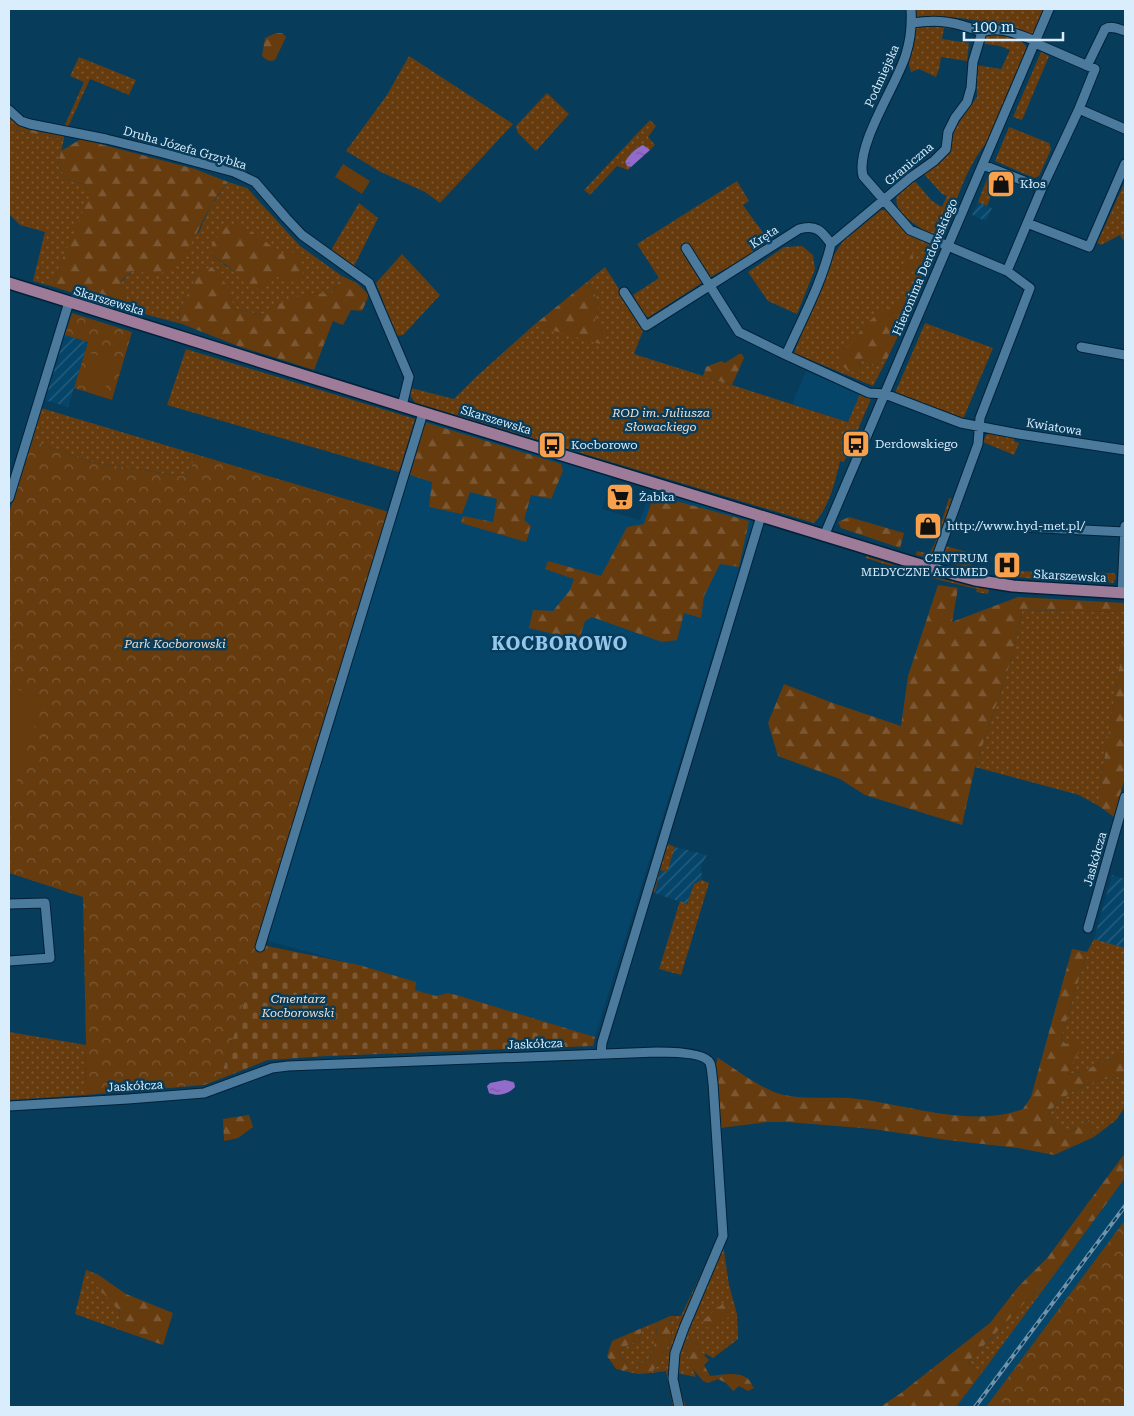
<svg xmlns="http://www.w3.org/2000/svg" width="1134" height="1416" font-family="'Roboto Serif',serif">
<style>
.built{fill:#06456a}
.industrial{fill:url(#industrial-furrows)}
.grass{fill:url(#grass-dots);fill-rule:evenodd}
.forest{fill:url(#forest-firs)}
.cemetery{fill:url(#cemetery-stones)}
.park{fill:url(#park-crowns)}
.pitch{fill:#663c0f}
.water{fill:url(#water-ripples)}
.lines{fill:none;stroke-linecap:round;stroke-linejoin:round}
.minor-casing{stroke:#002239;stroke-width:11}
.major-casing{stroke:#002239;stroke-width:14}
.minor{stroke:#4b7a9d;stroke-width:9}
.major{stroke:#9e7b99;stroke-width:11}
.rail-casing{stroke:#7094ab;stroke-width:4}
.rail{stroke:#083c5b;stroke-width:2;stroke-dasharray:5.5;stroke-linecap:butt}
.labels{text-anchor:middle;stroke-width:5;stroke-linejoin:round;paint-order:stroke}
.street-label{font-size:12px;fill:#daedfd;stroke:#083c5b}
.poi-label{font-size:12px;fill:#daedfd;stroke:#083c5b;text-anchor:start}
.park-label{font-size:12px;font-style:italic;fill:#f3ddcb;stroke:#083c5b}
.district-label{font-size:18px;font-weight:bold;letter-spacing:1px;fill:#95c7ed;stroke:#083c5b}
</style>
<defs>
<pattern id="industrial-furrows" width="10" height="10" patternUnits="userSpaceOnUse" patternTransform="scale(1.25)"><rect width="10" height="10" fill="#06456a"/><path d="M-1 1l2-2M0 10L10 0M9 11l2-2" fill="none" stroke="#2a6080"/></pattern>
<pattern id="grass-dots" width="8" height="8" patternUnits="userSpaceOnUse" patternTransform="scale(1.25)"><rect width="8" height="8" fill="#663c0f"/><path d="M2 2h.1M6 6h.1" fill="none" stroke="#7b5833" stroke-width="1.8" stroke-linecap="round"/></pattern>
<pattern id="forest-firs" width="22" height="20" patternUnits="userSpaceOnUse" patternTransform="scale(1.25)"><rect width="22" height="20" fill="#663c0f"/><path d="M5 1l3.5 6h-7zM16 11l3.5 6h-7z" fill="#7b5833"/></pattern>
<pattern id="cemetery-stones" width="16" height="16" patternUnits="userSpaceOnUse" patternTransform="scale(1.25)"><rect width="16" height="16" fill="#663c0f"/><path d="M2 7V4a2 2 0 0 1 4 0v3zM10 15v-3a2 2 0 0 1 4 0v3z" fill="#7b5833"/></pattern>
<pattern id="park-crowns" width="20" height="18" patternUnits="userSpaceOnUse" patternTransform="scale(1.25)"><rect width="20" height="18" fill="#663c0f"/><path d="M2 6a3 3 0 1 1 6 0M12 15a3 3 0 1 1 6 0" fill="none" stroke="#7b5833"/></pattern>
<pattern id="water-ripples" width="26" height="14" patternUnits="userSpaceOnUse" patternTransform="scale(1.25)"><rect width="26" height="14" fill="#936bca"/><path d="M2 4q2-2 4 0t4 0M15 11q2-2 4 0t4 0" fill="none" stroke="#725d98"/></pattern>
</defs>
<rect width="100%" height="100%" fill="#083c5b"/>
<path class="built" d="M806,371L860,394L849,422L792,404Z
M425,418L612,476L602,509L640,520L651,488L754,520L595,1037L460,996L448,993L436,996L414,990L416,982L265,940Z
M1125,1178V1229L991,1407H956Z"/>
<path class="industrial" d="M978,202L992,208L986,221L972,215Z
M65,335L88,342L68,407L45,400Z
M675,847L707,855L701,866L702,880L694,884L687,904L655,893L660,870L667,871Z
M1112,875L1125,879V948L1094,939Z"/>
<path class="grass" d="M913,9H1044L1033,33L1029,35C1002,23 945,13 916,17Z
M929,22L967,30L944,28L942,39L969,43L967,61L941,57L939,69L936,77L919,69L911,72L909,64L914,27Z
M988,31C1001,34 1019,36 1027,48L989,140C966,165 956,203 944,234L941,240C929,233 885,211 899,193C903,188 910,185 915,181L932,201L942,207L947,196L942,194L924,174L946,153L953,131L977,97L976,65L1001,69L1010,50L1000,46L979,43Z
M1041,52L1049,56L1022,120L1013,117Z
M409,56L513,124L440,203L425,192L379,171L346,151L387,95Z
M79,57L136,80L129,95L90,79L68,127H64L84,82L70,76Z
M547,93L569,114L536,151L518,133L516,126Z
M9,114L17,122L15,130L64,139L58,165L67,180L84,184L90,197L51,286L33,281L45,232L20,225L9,214Z
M650,120L656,126L648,137L655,145L650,150L643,145L638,147L627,158V165L631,167L628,170L617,166L590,195L584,190Z
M1009,127L1049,143L1051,149L1039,176L1034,178L995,161Z
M990,171L999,175L987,206L978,202Z
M737,181L749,201L743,205L764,234L768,244L751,255L714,275L649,317L644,316L633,295L659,278L637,244Z
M228,182L247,188L300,246L342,276L332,293L303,294L264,315L234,309L229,289L212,267L199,272L179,312L182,324L118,307L126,298L121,282L132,271H137L199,232L210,207ZM249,230L281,254L284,277L238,275L212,255Z
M1125,182V238L1123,240L1120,235L1101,245L1097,243Z
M359,203L378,218L354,266L331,250Z
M881,210H887L908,232L934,247L912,303L907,299L862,329L850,346L841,353L857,371L863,358L873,366L887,359L873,386L794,353L832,258L843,241Z
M802,246L813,255L815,269L797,314L768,301L748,272L784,247Z
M402,254L440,295L403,335L396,336L376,283Z
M605,267L644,328L634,354L848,422L860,394L871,399L844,462L840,461C835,483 829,507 814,523L415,403L409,393L411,388L454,399L476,377L534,325L604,333L598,327L595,320C602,307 596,294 587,282Z
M925,323L993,348L963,419L895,393Z
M186,349L415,419L399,472L167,405Z
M41,408L195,454L189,477L90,462L32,440Z
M997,432L1015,437L1014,441L1019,443L1014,455L983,442L987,434Z
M949,498L952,499L933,556L930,558L916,555L917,551L929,554L935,543Z
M945,546L975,554L971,568L984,571V573L961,567L941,559Z
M866,556L930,576L989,589L988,594L976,592L977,589L919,575L866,558Z
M1018,571L1046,572V580L1017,577Z
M1047,572L1115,573L1116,578L1113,583L1103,582L1047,581Z
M1022,610L1125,612V634L1099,792V806L1079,795L975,767L1013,655Z
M668,844L675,847L667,872L660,870L655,893L652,889Z
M702,880L709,883L681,975L659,969L680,901L687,904L694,884Z
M1094,939L1125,948V1052L1081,1072L1067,1074L1066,1044L1061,1039L1087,952Z
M9,1032L86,1045L85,1095L9,1100Z
M1125,1076V1107L1116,1120L1094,1137L1089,1119L1069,1133L1055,1125L1048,1114C1068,1088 1094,1079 1125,1076Z
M719,1236L673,1353L678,1407H673L666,1371L651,1373L661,1361L672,1337L670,1316H681Z
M723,1244L729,1285L737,1314L738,1339L713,1358L706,1354L704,1355L699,1350L696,1336H690L686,1350L696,1377L677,1373L680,1390L686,1407H681C677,1397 673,1384 674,1373C678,1330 705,1284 723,1244Z
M1062,1264L981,1374L968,1362Z
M86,1270L97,1274L95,1283L120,1312L117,1329L75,1314Z
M657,1322L656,1339L651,1358L638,1365V1374L624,1371L629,1367L620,1355L622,1348L639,1340L642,1328Z"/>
<path class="forest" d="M276,33H282L286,37L275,60C270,62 266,60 262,56L265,38Z
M17,122L23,125L64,135V139L15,130L13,127L14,123Z
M81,139L195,169L228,182C222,190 215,198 210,207C198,229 185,266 159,274C152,276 141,271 132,271L121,281L126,298L118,307L51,286L89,197L84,184L67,180L58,165L61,151Z
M237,224C254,232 267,242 281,254L290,250L301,258L304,271L296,284L284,277H277L264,288L250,289L229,267L212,255V243L225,228Z
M912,250L914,267L911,273L907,274C903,265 902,259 907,251Z
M212,267L229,288L234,309L263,315L267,309L303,294L332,293L342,276L357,283L369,295L362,311L351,310L343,325L333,321L314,370L238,346L182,324L179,312L199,271Z
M587,282C596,294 602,307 595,320C598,327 603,331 605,338L600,344L534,325Z
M907,299L912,303L900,332L887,359L873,366L863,358L857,371L849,372L839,362L841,353C855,342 860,328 873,318C883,310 896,305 907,299Z
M739,354H742L744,358L732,385L703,376L706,367L721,361L725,363Z
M424,422L561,464L563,471L551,499L531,495L524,520L531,526L526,542L461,523L463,516L493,522L497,499L470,492L462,514L429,507L432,482L410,475Z
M654,495L749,521L739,567L720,564L704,596L701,618L684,613L677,640L662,642L592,617L585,621L579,640L529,628L533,610L553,611L570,590L574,579L545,569L548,561L601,576L627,527L644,524Z
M849,517L904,533L900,548L841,528L838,522Z
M938,585L958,588L952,622L1018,597L1125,603V612L1022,610L1013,655L975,767L962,825L865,795L840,779L778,756L768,723L784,684L830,702L901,726L908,676Z
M1125,633V777L1114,817L1099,806V792Z
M1072,949L1087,952L1061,1039L1066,1044L1073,1038L1082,1046L1067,1074L1081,1072L1125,1052V1076C1094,1079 1068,1088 1048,1114L1055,1125L1069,1133L1089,1119L1094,1137L1054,1155L1018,1148L947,1140L873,1129L787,1122H767L720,1128L714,1069L718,1058C735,1069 759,1087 777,1093C798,1100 827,1097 849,1098C906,1103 967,1129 1023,1109L1031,1097Z
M249,1115L253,1127L238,1138L224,1141L223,1119Z
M1125,1153V1178L1062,1264L968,1362L981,1374L956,1407H880L901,1393L990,1323L1018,1287L1048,1257Z
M97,1274L126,1294L173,1313L163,1345L117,1329L120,1312L94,1283Z
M726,1301L731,1315L711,1331L702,1321Z
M670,1316L672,1337L661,1361L651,1373L638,1374V1365L651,1358L656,1339L657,1322Z
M642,1328L639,1340L622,1348L620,1355L629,1367L624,1371L616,1369L607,1356L612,1341Z
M690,1336H696L699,1350L709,1360L704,1365L710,1376C721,1375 737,1371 747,1378C750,1380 752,1386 754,1388L748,1391L739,1386L733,1391L726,1383L718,1379L708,1383L703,1381L692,1368L686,1350Z"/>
<path class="cemetery" d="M262,945L359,965L416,982L415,990L436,996L448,993L460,996L595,1037L593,1046L327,1056L268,1060L220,1079Z"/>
<path class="park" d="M72,313L132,332L112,400L74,388L88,342L65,335Z
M32,440L90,462L189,477L195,454L389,512L262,946L220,1079L204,1085L85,1095L86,1045L83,897L9,873V513Z
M1125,1220V1407H986Z"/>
<path class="pitch" d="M343,164L370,181L362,194L335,177Z
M90,353L114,360L104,392L80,385Z
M9,687L44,698L9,805Z"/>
<path class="water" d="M643,145L650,150L631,167L627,166L625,162C629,155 636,148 643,145Z
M505,1080L514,1082L515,1087C509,1094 498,1097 489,1093L487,1086L490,1083Z"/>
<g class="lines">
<g class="minor-casing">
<path id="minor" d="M911,9C912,26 911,38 906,54C897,85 855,145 863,176L910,230L1007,271L1030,288L980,418L978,444L936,559L934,569
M912,23C940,19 955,22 982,32
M1087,66L1105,29C1111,25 1119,29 1125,31
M1079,109L1125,129
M9,110L21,121L30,124L106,139L159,152L234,172L255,182L286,218L302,235L369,283L409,377L402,406
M983,165L1042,188
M1027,223L1089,247L1125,164
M831,244L910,178L934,161L946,149L948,132L955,118L967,102L971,88L973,62L982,32C999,25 1019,35 1036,41
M686,248L739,332L786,355L869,393L885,394L961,423L1019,434L1125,450
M1007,271L1042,188L1079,109L1095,69L1035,43
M624,292L646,326L799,229C816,224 822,231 831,244C822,283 802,319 786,355
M1081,347L1125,355
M9,498L69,302
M1023,527L1125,532
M824,536L1049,9
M1122,593L1125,526
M9,904L45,903L50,958L9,961
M1088,928L1125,797
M260,947L423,413
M601,1054L602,1043L761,516
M9,1106L128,1099L204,1093L272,1068L288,1066L657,1052C668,1052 705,1052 710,1063C712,1069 712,1077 713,1083L723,1236L684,1328L675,1353L673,1379L679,1407"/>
</g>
<g class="major-casing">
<path id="major" d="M9,283L415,410L934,569L975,580L1013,586L1125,593"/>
</g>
<use href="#minor" class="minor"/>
<use href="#major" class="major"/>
<g class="rail-casing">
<path id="rail" d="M975,1407L1125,1206"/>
</g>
<use href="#rail" class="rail"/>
</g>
<defs>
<g id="shop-square" transform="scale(1.4375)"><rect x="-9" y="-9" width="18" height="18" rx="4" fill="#f8a04b" stroke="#083c5b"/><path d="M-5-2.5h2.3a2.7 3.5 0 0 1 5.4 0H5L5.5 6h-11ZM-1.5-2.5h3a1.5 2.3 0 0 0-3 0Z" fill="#111"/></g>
<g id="bus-square" transform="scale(1.4375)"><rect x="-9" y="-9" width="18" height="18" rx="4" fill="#f8a04b" stroke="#083c5b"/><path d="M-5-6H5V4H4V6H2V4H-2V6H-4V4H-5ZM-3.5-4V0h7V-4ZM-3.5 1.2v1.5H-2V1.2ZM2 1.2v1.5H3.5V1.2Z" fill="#111"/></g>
<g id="supermarket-square" transform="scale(1.4375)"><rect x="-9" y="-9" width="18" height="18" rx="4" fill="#f8a04b" stroke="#083c5b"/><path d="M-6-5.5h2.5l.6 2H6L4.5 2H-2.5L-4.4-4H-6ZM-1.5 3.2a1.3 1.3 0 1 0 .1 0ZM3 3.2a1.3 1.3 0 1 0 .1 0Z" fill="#111"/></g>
<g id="hospital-square" transform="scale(1.4375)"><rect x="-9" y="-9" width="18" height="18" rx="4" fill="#f8a04b" stroke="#083c5b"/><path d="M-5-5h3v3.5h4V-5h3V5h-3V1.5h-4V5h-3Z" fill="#111"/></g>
</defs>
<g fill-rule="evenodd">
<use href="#shop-square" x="1001" y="184"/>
<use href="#bus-square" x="856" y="444"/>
<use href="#bus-square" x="552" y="445"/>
<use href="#supermarket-square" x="620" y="497"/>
<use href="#shop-square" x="928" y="526"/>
<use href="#hospital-square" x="1007" y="565"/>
</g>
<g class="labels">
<g class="street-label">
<text transform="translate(882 76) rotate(-66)" y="4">Podmiejska</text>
<text transform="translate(185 148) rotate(16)" y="4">Druha Józefa Grzybka</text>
<text transform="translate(909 164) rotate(-40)" y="4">Graniczna</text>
<text transform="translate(764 237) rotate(-33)" y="4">Kręta</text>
<text transform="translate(925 267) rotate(-67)" y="4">Hieronima Derdowskiego</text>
<text transform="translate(109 301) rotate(17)" y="4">Skarszewska</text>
<text transform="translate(496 420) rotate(17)" y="4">Skarszewska</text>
<text transform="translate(1054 427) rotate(9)" y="4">Kwiatowa</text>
<text transform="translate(1070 576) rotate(3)" y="4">Skarszewska</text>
<text transform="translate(1095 859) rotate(-74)" y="4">Jaskółcza</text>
<text transform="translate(535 1044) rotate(-2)" y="4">Jaskółcza</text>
<text transform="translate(135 1086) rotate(-3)" y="4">Jaskółcza</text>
</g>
<g class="poi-label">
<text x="1020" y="188">Kłos</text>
<text x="875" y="448">Derdowskiego</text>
<text x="571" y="449">Kocborowo</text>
<text x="639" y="501">Żabka</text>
<text x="947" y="530">http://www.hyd-met.pl/</text>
<text x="988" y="562" text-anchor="end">CENTRUM<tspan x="988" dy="14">MEDYCZNE AKUMED</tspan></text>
</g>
<g class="park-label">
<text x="661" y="417">ROD im. Juliusza<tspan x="661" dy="14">Słowackiego</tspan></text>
<text x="175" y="648">Park Kocborowski</text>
<text x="298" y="1003">Cmentarz<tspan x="298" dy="14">Kocborowski</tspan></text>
</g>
<g class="district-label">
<text x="560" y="650">KOCBOROWO</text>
</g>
</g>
<rect width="1134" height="1416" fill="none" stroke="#daedfd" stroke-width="20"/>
<path d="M964 32v8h99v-8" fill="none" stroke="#daedfd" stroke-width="2.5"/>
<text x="972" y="32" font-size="15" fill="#daedfd" stroke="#083c5b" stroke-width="4" paint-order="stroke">100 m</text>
</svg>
